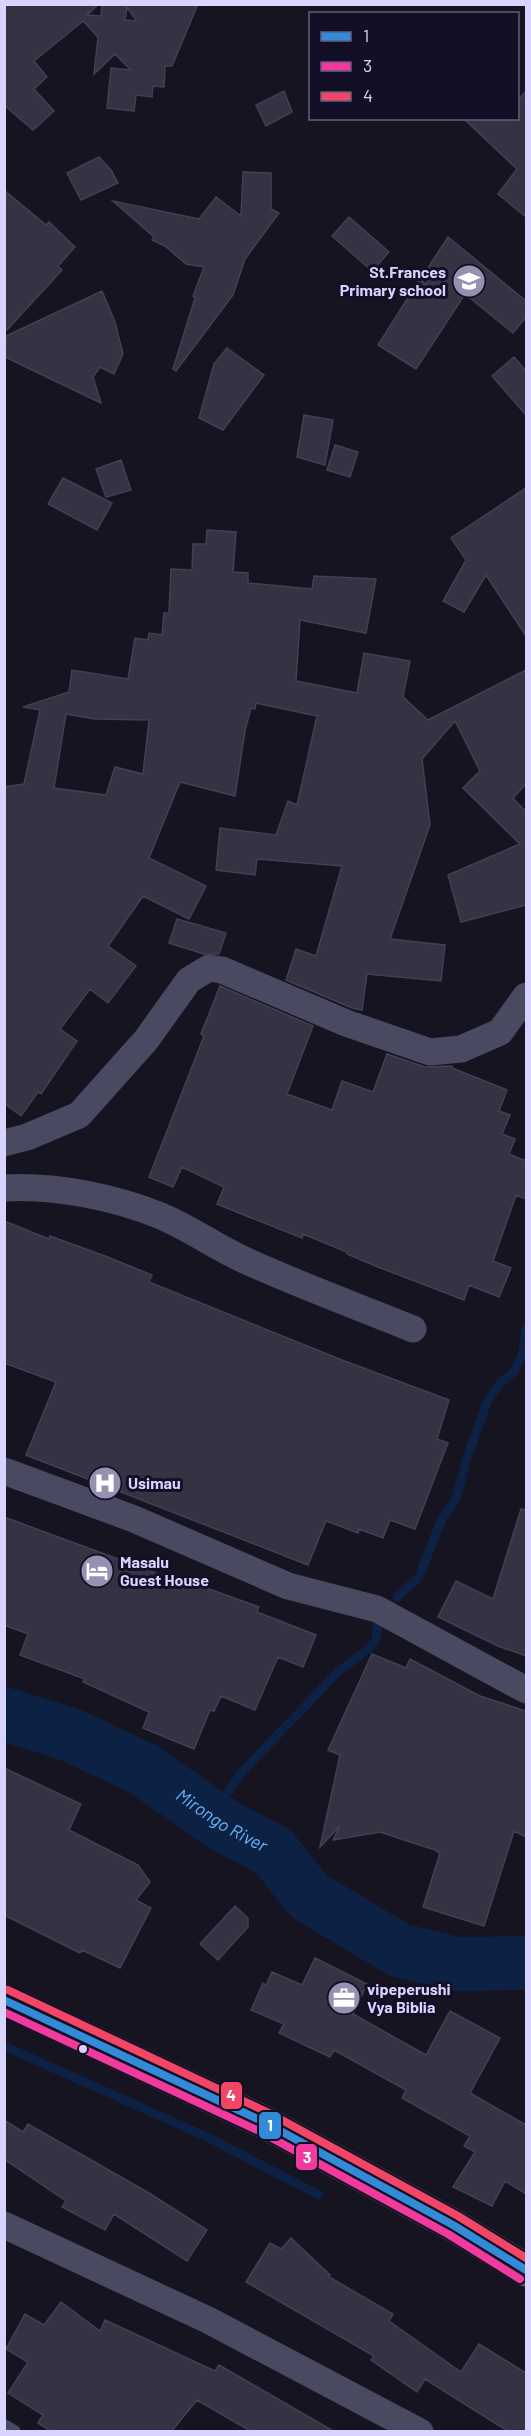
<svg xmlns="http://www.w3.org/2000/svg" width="531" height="2436" font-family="Barlow,sans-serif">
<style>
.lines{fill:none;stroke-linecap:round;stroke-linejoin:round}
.stream{stroke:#0d2144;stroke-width:9}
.river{stroke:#0d2144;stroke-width:54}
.building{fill:#343243;stroke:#433f54;stroke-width:1.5;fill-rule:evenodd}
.lane{stroke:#4a4962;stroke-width:14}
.street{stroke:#4a4962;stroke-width:27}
.highway{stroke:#67516a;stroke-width:33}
.bus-1-casing{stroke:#130f26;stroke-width:12}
.bus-2-casing{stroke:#130f26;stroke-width:12}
.bus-3-casing{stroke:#130f26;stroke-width:12}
.bus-1{stroke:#338bd7;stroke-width:8}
.bus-2{stroke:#f13a9d;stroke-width:8}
.bus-3{stroke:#f34667;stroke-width:8}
.bus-dot{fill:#d9d4ff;stroke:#130f26;stroke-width:2}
.labels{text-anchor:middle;stroke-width:6;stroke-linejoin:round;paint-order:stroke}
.poi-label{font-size:16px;font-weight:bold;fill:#d9d4ff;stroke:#130f26;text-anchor:start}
.water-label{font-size:18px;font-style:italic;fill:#62b6ff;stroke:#130f26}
.line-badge{stroke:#130f26;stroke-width:2}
.badge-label{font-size:16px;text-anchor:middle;font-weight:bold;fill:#fff}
</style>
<rect width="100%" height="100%" fill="#161421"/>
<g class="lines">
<path class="stream" d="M397,1597L419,1577L441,1521L456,1499L466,1461L487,1402L500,1383L514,1372L523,1353L526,1328
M211,1816L243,1771L337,1673L368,1649L376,1640L377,1628
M4,2046L207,2137L319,2195"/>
<path class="river" id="s1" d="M4,1714L71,1735L143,1769L225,1826L273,1851L309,1896L399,1950L457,1964L526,1963"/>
</g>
<path class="building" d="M4,4H99L87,15L101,16L102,4H198L172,66H165L164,87L153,86L152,97L136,95L134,111L107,108L111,68L131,70L115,54L94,74L98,37L83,21L34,61L47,77L34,89L54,111L33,130L4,105ZM127,7L136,20V21L125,20Z
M284,91L292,112L266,126L256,105Z
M526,91V217L498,194L517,169L463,118H518V100Z
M99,157L111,170L118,183L81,200L67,173Z
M243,172L271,173V209L279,213L245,259L233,295L176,371L173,369L195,298L193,296L204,267L186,264L165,246L152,240L154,237L113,201L199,219L216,197L241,216Z
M4,190L46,225L49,222L75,247L58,266L62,270L4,333Z
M349,217L389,252L372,271L332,236Z
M448,237L526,301V317L513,333L465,294L416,369L378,345L420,279L427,285L429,266Z
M102,291L115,322L123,354L114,374L100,367L93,377L101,403L5,357L6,336Z
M227,348L264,375L223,430L199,418L214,364Z
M514,357L526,371V415L492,376Z
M304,415L333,420L325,465L297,457Z
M335,445L358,452L350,477L327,470Z
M121,460L131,490L106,497L96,469Z
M63,478L112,503L97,530L48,504Z
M526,488V636L486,575L464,612L443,601L466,560L451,538Z
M207,530L236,532L233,572L248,573V583L312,589L314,576L376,579L366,633L300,620L296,681L357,693L364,653L410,661L403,697L428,720L526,670V784L513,798L526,812V905L461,922L448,875L520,844L463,788L480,771L455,721L422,759L430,825L390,939L445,945L441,981L367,974L362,1010L352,1008L286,980L296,949L316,956L342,866L257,859L255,875L216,870L220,828L276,835L288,801L297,805L317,716L256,703L255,709L251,708L245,731L235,796L180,782L149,858L206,886L189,919L143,896L108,946L136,966L108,1003L90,989L60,1029L77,1041L41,1094L38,1092L21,1116L4,1103V787L24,784L40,710L23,707L69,692L72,670L128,679L135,638L148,640L149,633L162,635L164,613H169L171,569L192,570L193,544H206ZM66,714L95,719L149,720L143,774L115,767L106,795L54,788Z
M177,919L226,933L219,954H204L169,943Z
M220,986L313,1026L287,1094L332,1110L342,1081L373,1092L387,1054L425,1067L452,1066V1068L507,1090L499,1111L510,1115L502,1134L515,1139L509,1154L526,1161V1199L516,1195L493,1261L511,1268L499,1297L469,1285L464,1300L378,1267L347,1254V1252L303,1234L302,1238L249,1217L217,1204L224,1187L182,1167L173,1187L149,1177L204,1036L201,1034Z
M4,1221L49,1239L50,1236L105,1256L152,1275L149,1282L342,1360L449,1400L437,1439L448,1443L415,1529L390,1520L383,1538L359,1529L358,1533L326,1521L308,1565L26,1455L56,1382L4,1363Z
M521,1509L526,1510V1656L498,1646L438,1617L456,1581L493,1599Z
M4,1517L197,1588L198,1585L259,1607L257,1612L316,1635L303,1667L278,1657L255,1710L221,1696L214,1711L210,1710L194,1749L143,1728L149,1712L83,1682L85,1679L20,1655L28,1634L4,1625Z
M372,1654L406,1668L410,1659L480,1696L526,1711V1837L514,1831L484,1926L423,1907L440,1853L435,1850L380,1832L333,1840L340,1826L320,1847L340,1755L328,1750Z
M4,1768L81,1804L69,1830L138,1865L150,1882L136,1900L151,1908L120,1968L82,1950L80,1953L4,1915Z
M235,1906L248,1918V1927L218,1960L200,1944Z
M315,1958L367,1984L353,2014L426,2055L450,2011L500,2038L470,2093L526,2125V2194L505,2181L492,2206L453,2187L475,2152L464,2146L470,2136L402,2098L406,2090L334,2050L330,2057L279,2033L284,2024L251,2010L263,1983L266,1985L272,1972L302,1985Z
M4,2120L23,2132L28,2124L149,2193L207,2230L187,2261L114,2214L105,2230L62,2207L66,2201L4,2159Z
M291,2238L330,2275L329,2277L393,2314L389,2321L461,2372L479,2344L526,2373V2432H509L425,2379L417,2392L371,2360L374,2356L246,2282L270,2243L281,2249Z
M61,2302L100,2331L105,2320L215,2371L219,2365L335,2432H252L197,2400L171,2432H52L38,2423L43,2415L8,2393L28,2362L6,2349L25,2314L44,2325Z"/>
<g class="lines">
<path class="lane" d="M4,2426L14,2432"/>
<path class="street" d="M4,1143L27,1137L79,1115L146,1040L189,980L209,968L222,970L346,1023L430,1052L461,1049L500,1032L526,996
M4,1188C54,1185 115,1197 161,1216C192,1229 220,1250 251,1263C304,1287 359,1307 413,1329
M4,1471L134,1519L288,1586L377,1609L526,1690
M4,2225L208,2320L420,2432"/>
<path class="highway" d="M4,2000L264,2122L453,2225L526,2270"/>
<g class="bus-1-casing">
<path id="bus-1" d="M4,2000L264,2122L453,2225L526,2270"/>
</g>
<g class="bus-2-casing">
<path id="bus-2" d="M4,2012L259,2131L448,2234L520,2279"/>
</g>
<g class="bus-3-casing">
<path id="bus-3" d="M8,1990L269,2113L458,2216L526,2258"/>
</g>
<use href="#bus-1" class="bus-1"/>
<use href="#bus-2" class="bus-2"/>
<use href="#bus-3" class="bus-3"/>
</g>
<defs>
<g id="school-disc" transform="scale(1.725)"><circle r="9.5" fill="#9591b1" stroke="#130f26"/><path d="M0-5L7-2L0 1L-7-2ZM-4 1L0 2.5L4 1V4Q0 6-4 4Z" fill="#fff"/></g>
<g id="hospital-disc" transform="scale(1.725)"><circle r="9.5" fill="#9591b1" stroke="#130f26"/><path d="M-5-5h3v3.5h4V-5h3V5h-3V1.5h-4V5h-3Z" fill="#fff"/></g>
<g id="hotel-disc" transform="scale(1.725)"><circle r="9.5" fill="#9591b1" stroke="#130f26"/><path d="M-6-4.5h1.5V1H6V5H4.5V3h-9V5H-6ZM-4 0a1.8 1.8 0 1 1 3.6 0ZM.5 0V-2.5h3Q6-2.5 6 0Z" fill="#fff"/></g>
<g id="office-disc" transform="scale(1.725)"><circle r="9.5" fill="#9591b1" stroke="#130f26"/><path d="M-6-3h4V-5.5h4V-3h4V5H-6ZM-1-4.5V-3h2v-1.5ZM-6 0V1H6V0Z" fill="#fff"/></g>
</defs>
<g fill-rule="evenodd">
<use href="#school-disc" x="469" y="281"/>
<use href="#hospital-disc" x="105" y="1483"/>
<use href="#hotel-disc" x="97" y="1571"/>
<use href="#office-disc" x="344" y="1998"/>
</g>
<circle class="bus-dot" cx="83" cy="2049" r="5"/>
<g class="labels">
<g class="poi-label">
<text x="446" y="278" text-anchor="end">St.Frances<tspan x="446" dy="18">Primary school</tspan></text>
<text x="128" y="1489">Usimau</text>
<text x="120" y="1568">Masalu<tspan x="120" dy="18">Guest House</tspan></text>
<text x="367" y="1995">vipeperushi<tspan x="367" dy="18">Vya Biblia</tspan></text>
</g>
<g class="water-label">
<text dy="6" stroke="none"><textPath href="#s1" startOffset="244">Mirongo River</textPath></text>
</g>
</g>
<g class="line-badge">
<rect x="220" y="2081" width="23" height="29" rx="6" fill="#f34667"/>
<rect x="258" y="2111" width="24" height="29" rx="6" fill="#338bd7"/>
<rect x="295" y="2143" width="23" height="28" rx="6" fill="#f13a9d"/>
</g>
<g class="badge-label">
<text x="231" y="2101">4</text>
<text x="270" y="2131">1</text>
<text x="307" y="2163">3</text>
</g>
<rect width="531" height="2436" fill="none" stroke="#d9d4ff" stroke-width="12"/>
<rect x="309" y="12" width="210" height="108" fill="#130f26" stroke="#625e7d" stroke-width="1.5"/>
<rect x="321" y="32" width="30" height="9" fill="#338bd7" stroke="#625e7d" stroke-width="1.5"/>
<text x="363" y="42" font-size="18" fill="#d9d4ff">1</text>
<rect x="321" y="62" width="30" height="9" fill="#f13a9d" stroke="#625e7d" stroke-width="1.5"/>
<text x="363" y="72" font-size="18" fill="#d9d4ff">3</text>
<rect x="321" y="92" width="30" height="9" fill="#f34667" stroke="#625e7d" stroke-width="1.5"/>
<text x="363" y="102" font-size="18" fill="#d9d4ff">4</text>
</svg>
